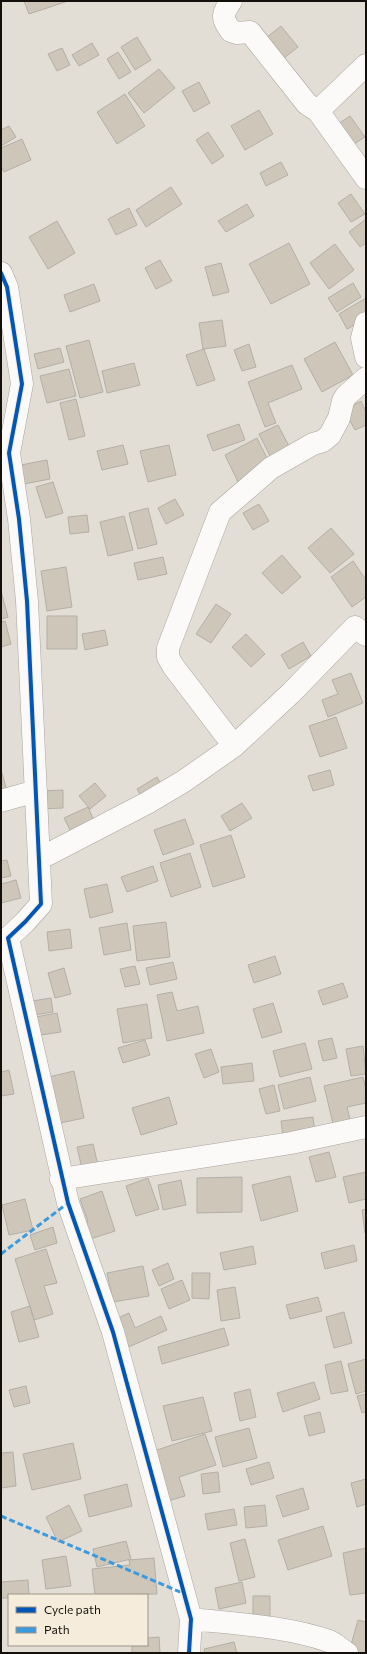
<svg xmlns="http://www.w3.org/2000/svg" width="367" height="1654" font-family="Commissioner,sans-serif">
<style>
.building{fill:#cec7b9;stroke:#b3afa8}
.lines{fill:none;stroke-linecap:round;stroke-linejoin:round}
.minor-casing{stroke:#a8a49d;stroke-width:23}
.minor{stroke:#fbfaf9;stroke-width:22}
.quiet{stroke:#3b9ade;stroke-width:3;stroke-dasharray:6 3;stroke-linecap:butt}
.cycleway-casing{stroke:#f6ecdc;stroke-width:6}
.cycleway{stroke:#0057b8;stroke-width:4}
</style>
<rect width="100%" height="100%" fill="#e2ded5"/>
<path class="building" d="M24,1H68L29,14Z
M281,26L298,47L269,70L252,49Z
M137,37L151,60L135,70L121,47Z
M92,43L99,55L79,66L72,55Z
M62,48L70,65L57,71L48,54Z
M118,52L131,72L119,79L107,59Z
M159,69L175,88L144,113L128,93Z
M199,82L210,103L194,112L182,91Z
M125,94L145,126L117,144L97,112Z
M259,110L273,134L245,150L231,126Z
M350,116L365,137L343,151L329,130Z
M9,126L16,137L1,146V130Z
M208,132L224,156L212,164L196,140Z
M22,139L31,160L4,172L1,166V148Z
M281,162L288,175L266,186L260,173Z
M171,187L182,204L146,227L136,210Z
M351,194L365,214L351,222L338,203Z
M247,204L254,216L226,232L218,221Z
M129,208L137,225L116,235L108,219Z
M366,219V243L360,247L349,232Z
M57,221L75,253L48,269L29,237Z
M289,243L310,284L271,304L249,264Z
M335,244L354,270L329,289L310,263Z
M160,260L172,281L156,289L145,268Z
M221,263L229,292L213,296L205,267Z
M353,283L361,297L337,312L328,298Z
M94,284L100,301L70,312L64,295Z
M366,298V319L347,329L339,314Z
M222,320L226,346L203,349L199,323Z
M89,340L103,392L80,398L66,346Z
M335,342L353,375L322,392L304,359Z
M249,344L256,367L242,371L234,350Z
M60,348L64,362L38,369L34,354Z
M204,349L215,380L197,386L186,355Z
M134,363L140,385L107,393L102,371Z
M292,365L302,389L268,403L276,423L265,427L248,382Z
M69,369L76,396L47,403L40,376Z
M76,399L85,436L69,440L60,403Z
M361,401L366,412V425L355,430L344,410Z
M239,424L245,440L213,451L207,435Z
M278,425L291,450L272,460L259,434Z
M257,438L272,468L239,484L225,455Z
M123,445L128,464L102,470L97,451Z
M169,445L176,475L148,482L140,451Z
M47,460L50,479L8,487L5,468Z
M53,482L63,513L46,518L36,487Z
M175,499L184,515L166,524L158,508Z
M259,504L269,521L253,530L243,513Z
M148,508L157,544L138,549L129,513Z
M87,515L89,532L70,534L68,517Z
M124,516L133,550L108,556L100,522Z
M331,528L354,554L330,573L308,548Z
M282,555L301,577L282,594L262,573Z
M163,557L167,574L138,580L134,563Z
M353,561L366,580V597L352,607L331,577Z
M66,567L72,607L47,611L41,571Z
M1,591L8,617L1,619Z
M216,604L231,614L211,643L196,634Z
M47,616H77V649H47Z
M5,621L11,644L1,647V622Z
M105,630L108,645L85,650L82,634Z
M246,634L265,654L251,667L232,647Z
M303,642L311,656L289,669L281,655Z
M351,673L363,703L328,717L322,700L338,694L332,680Z
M336,717L347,748L320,757L309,726Z
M1,770L9,798L1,801Z
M330,770L334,785L313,791L308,776Z
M157,777L165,791L145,803L137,789Z
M95,783L106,796L90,809L79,796Z
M63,790V808L39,809V791Z
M242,803L252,818L230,831L221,816Z
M88,807L99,832L76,842L64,818Z
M185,819L194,844L163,855L154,830Z
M231,835L245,877L213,887L200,845Z
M190,853L201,887L171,897L160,863Z
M7,860L11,876L1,878V861Z
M153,866L158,881L127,892L121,877Z
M16,880L21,898L1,903V884Z
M107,884L113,912L90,918L84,889Z
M166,922L170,957L137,961L133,926Z
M127,923L131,950L104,955L99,928Z
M70,929L72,948L49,951L47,932Z
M275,956L281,974L254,983L248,965Z
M173,962L177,979L150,985L146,968Z
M135,966L140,984L125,987L120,969Z
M64,968L71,994L55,998L48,973Z
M343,983L348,997L323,1005L318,991Z
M172,992L177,1011L198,1006L204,1033L167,1041L157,995Z
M51,998L53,1012L28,1016L26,1002Z
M273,1003L282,1032L262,1038L253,1009Z
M147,1004L152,1038L123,1043L117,1009Z
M57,1013L61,1032L28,1037L25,1019Z
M332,1038L337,1058L323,1061L318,1041Z
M145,1040L150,1055L123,1063L118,1048Z
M305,1043L312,1069L280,1077L273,1051Z
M363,1046L366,1074L351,1076L346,1049Z
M211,1049L219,1072L204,1078L195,1054Z
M252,1063L254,1081L223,1084L221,1067Z
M9,1070L14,1094L1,1096V1072Z
M74,1071L84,1118L46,1126L36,1080Z
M310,1077L316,1101L284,1109L278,1085Z
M363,1077L366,1090V1103L347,1107L353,1132L336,1136L324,1086Z
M274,1085L280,1111L266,1114L259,1089Z
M169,1097L177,1124L141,1135L132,1108Z
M313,1117L315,1133L283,1137L281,1121Z
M93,1144L101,1178L85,1182L77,1147Z
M329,1152L336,1177L316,1182L309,1157Z
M366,1172V1199L349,1203L343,1177Z
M290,1176L298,1211L261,1221L252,1185Z
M242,1177V1212L197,1213V1178Z
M148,1178L159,1209L136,1216L126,1186Z
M181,1180L186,1205L163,1210L158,1185Z
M102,1191L115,1231L78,1243L73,1227L88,1222L80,1199Z
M25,1199L33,1230L9,1235L2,1205Z
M366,1209V1233H365L362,1210Z
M53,1227L57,1243L35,1250L30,1235Z
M354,1245L357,1261L325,1269L321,1253Z
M253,1246L256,1264L224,1270L220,1253Z
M46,1249L57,1283L44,1286L53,1314L34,1320L15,1259Z
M168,1263L174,1279L159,1286L152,1270Z
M143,1266L149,1296L113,1302L107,1273Z
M192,1273H210L209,1299L192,1298Z
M182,1280L190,1300L169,1309L161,1289Z
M235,1287L240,1318L221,1321L217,1290Z
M318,1297L322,1311L290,1319L286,1305Z
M30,1306L39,1337L19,1342L11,1312Z
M344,1312L352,1343L334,1348L326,1317Z
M129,1313L135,1328L161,1316L167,1330L124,1349L111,1321Z
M224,1328L229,1345L162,1364L158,1347Z
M366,1359V1391L356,1394L348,1364Z
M341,1361L348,1391L331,1394L325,1365Z
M314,1382L320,1399L283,1412L277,1393Z
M26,1386L30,1403L14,1407L9,1390Z
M250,1389L256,1417L240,1421L234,1393Z
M366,1394V1412L362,1413L357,1396Z
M203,1397L212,1431L172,1441L163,1406Z
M320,1412L325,1432L309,1436L304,1416Z
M249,1428L257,1458L223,1467L215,1437Z
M205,1434L216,1465L179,1477L185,1496L168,1501L151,1452Z
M73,1443L81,1479L32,1490L23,1454Z
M13,1452L16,1486L1,1488V1453Z
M269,1462L274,1478L251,1485L246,1469Z
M218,1472L220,1492L203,1494L201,1474Z
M366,1479V1504L357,1507L351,1483Z
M127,1484L132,1506L89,1517L84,1495Z
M303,1488L309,1509L283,1517L276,1496Z
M69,1505L82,1531L58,1542L46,1517Z
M265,1505L267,1526L246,1528L244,1507Z
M234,1509L237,1525L208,1530L205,1514Z
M323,1526L332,1556L288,1570L278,1540Z
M245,1539L255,1577L239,1581L230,1543Z
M126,1541L131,1559L97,1567L93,1549Z
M366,1548V1593L350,1595L343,1553Z
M66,1556L71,1586L46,1589L42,1560Z
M154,1558L157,1594L95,1595L92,1569L130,1565L129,1560Z
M28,1580L29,1595H9V1598H1V1582Z
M242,1582L246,1603L219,1609L215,1588Z
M253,1596H270V1621H253Z
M358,1620L366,1622V1653L349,1652Z
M159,1637L160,1653H132V1645H147V1638Z
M234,1642L237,1653H205L204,1649Z"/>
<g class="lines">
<g class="minor-casing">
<path id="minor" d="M231,1C222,15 221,17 231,31L237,33L250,32L307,104L318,111L366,178
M318,111L366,65
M1,273L7,287L22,384L9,453L19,519L27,601L41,904L25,922L8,938L68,1203L113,1332L191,1619L189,1653
M366,323L362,338L366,357
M234,746L173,666L168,657V648L220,512L271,468L313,444L323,441L330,435L339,418L343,401L346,396L366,378
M1,801L36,791
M39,859L147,803L184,781L234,746L291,693L355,627L366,635
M61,1179L291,1143L366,1127
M191,1619C237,1624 285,1626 329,1641C335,1643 341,1650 347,1653"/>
</g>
<use href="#minor" class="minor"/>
<path class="quiet" d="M1,1254L68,1203
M1,1516L185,1594"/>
<g class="cycleway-casing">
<path id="cycleway" d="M1,273L7,287L22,384L9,453L19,519L27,601L41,904L25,922L8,938L68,1203L113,1332L191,1619L189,1653"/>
</g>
<use href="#cycleway" class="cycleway"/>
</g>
<rect width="367" height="1654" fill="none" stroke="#130f0a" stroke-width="4"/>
<rect x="8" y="1594" width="140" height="52" fill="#f6ecdc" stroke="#9b9488"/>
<rect x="16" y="1607" width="20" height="6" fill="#0057b8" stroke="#9b9488"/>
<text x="44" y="1614" font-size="12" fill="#130f0a">Cycle path</text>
<rect x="16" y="1627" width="20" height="6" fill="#3b9ade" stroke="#9b9488"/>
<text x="44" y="1634" font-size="12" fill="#130f0a">Path</text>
</svg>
